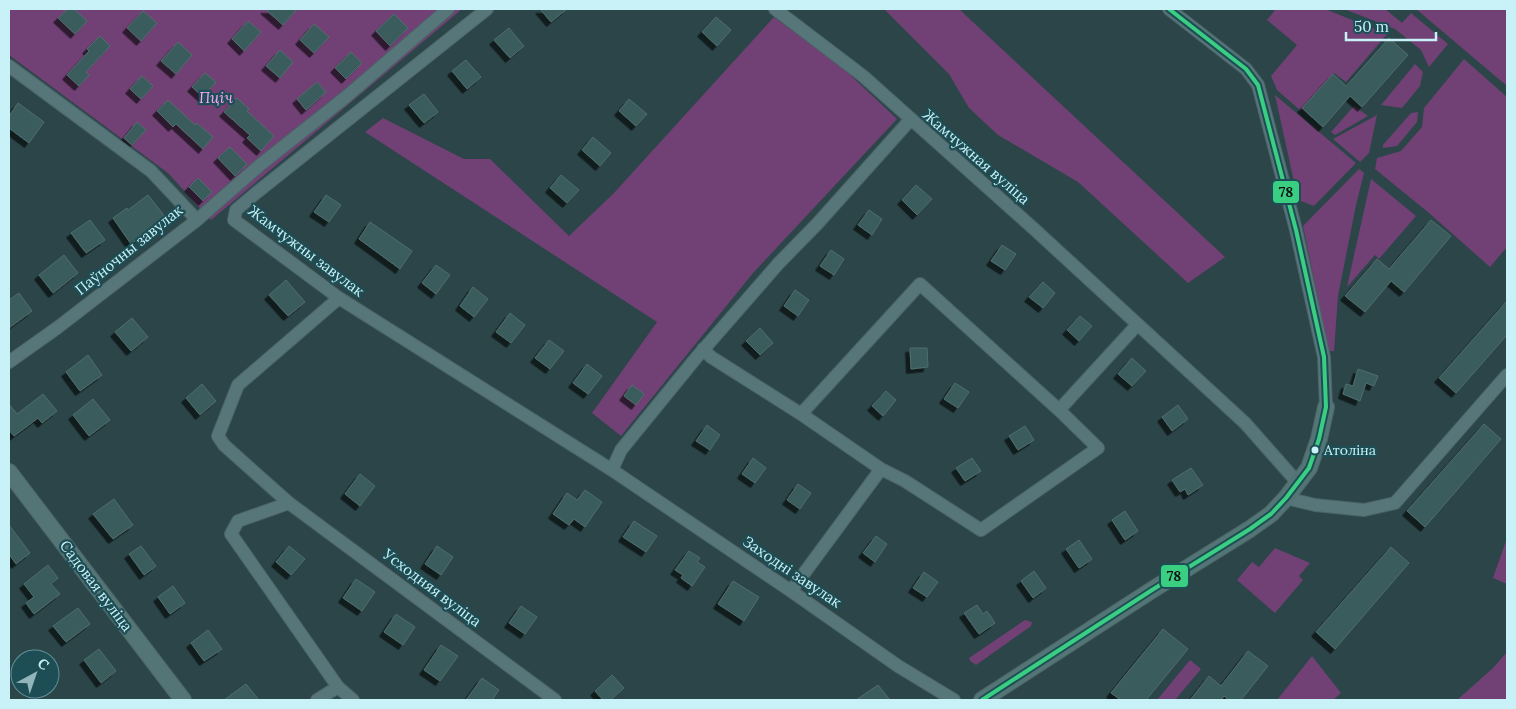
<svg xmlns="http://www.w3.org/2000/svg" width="1516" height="709" viewBox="0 0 1516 709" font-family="Lora,serif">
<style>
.green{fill:#714175}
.building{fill:#3a5c5c;stroke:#506d6c;filter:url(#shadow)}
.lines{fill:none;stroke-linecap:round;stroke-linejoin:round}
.street-casing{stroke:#4b6366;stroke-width:14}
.secondary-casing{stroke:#4b6366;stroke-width:18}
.street{stroke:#56767a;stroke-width:12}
.secondary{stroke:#547575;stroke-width:16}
.bus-1-casing{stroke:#1e4e55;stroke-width:8}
.bus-1{stroke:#3ace82;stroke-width:4}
.bus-dot{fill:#c8f2f8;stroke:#1e4e55;stroke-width:2}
.labels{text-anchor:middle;stroke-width:4.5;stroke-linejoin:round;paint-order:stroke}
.bus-label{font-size:14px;fill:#c8f2f8;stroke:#1e4e55;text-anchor:start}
.park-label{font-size:15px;font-style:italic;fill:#fda6fd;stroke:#1e4e55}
.street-label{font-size:15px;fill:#c8f2f8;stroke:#1e4e55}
.line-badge{stroke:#1e4e55;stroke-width:2}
.pale-badge-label{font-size:14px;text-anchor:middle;font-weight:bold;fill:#111}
</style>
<defs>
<filter id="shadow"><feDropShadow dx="-4.5" dy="4.5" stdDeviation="0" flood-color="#0009"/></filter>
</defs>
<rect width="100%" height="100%" fill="#2b4548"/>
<path class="green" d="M9 9H462L211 220 168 173 9 55Z
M884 9H959L1225 257 1188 283 1078 182 998 135 969 108 949 74Z
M1276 9H1325L1387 34 1346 82 1334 73 1301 111 1277 90 1271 76 1297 45 1267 20Z
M1344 9H1385L1402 23 1411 13 1448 44 1429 67 1421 50 1395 29Z
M1416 9H1507V86Z
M774 17 844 69 897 119 753 273 621 436 592 413 657 322 365 132 383 118 464 159H490L569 236 614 193Z
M1464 59 1507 97V247L1490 267 1429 213 1375 169 1377 158 1401 151 1422 127 1424 108Z
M1415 64 1423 72 1420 86 1402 108 1381 105Z
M1275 95 1356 163 1314 206 1298 200Z
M1354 106 1368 116 1335 135 1331 132Z
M1418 112 1417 122 1397 146 1383 148V145L1411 113Z
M1377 115 1369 153 1360 162 1333 139Z
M1359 169 1364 173 1356 205 1338 296 1334 351H1329L1303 226Z
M1371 179 1416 216 1379 259 1375 255 1347 287Z
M1507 538V584L1493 578Z
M1275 548 1310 563 1299 576 1303 580 1275 613 1237 580 1252 562 1259 567Z
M1025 620 1032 622 1031 626 976 665 970 661 969 658Z
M1507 652V700H1457L1493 668Z
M1312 656 1341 693 1333 700H1277Z
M1190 660 1201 669 1175 700H1157Z"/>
<path class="building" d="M68 9H74L87 21 75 34 58 18Z
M265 9H297L283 25Z
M540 9H567L551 22Z
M143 11 157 23 141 41 127 28Z
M394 14 408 28 390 46 376 31Z
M716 17 731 30 717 46 702 32Z
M248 21 261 32 244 51 232 39Z
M314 24 329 37 314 53 300 40Z
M509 28 524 46 510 58 494 40Z
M100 36 110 46 86 72 89 75 79 86 67 75 89 51 87 49Z
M1389 38 1408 55 1362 107 1350 96 1323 127 1302 108 1333 74 1346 86Z
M178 42 192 55 176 74 161 61Z
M280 50 293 62 280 78 266 66Z
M351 52 362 63 346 79 335 68Z
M466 60 481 77 467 89 452 71Z
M205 73 216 82 203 97 192 87Z
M142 76 153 86 141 99 130 89Z
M317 82 326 92 306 110 297 99Z
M424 94 438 112 424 123 409 105Z
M237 98 249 109 247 111 274 136 261 151 247 138 250 135 224 112Z
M629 99 647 114 636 126 619 111Z
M168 100 195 125 197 123 213 137 203 149 176 124 173 127 157 111Z
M18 103 44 122 29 143 9 128V116Z
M137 122 146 130 132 145 124 138Z
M593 137 611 153 600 166 582 150Z
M230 147 247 164 235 176 218 158Z
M561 175 579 190 567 203 550 188Z
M198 178 212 192 203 201 189 187Z
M916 185 932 199 917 215 902 200Z
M148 195 170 223 157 233 154 228 131 244 113 218 127 208 128 210Z
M326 195 341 205 329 222 314 212Z
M869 210 882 219 872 235 858 225Z
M90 220 105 240 86 253 71 233Z
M1431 220 1451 236 1404 292 1391 281 1365 312 1345 296 1377 259 1389 269Z
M370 222 412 251 400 269 359 239Z
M1002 245 1016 254 1005 270 991 261Z
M831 250 844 259 834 275 820 266Z
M64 255 78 273 53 293 39 275Z
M436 265 450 275 436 294 422 283Z
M286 280 305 302 288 316 269 295Z
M1043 282 1055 293 1043 308 1029 297Z
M473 287 488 299 474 317 460 306Z
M795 290 809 300 798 316 784 306Z
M19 293 32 311 9 328V300Z
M1507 301V335L1456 393 1439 378Z
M510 313 525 325 511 343 496 332Z
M1080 316 1092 326 1079 341 1067 330Z
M132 318 148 337 131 351 115 332Z
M760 328 773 343 760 355 746 341Z
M549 340 564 351 550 369 535 358Z
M910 348H927L928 367 911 369Z
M88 355 102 375 80 391 66 372Z
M1132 358 1146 371 1132 386 1118 374Z
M587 364 602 376 588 394 573 383Z
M1358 369 1378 376 1374 386 1366 383 1360 401 1343 394 1346 384 1353 386Z
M955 383 969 392 958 408 944 399Z
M202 384 216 401 200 415 186 398Z
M632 385 644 394 636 405 624 396Z
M886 391 896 400 883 416 872 406Z
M43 394 57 411 42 423 38 418 14 436 9 430V404L17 414Z
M93 399 110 420 89 436 73 415Z
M1178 405 1188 419 1172 431 1162 417Z
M1484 424 1501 439 1425 527 1407 511Z
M707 425 720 435 710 450 696 441Z
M1025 426 1034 440 1018 450 1009 436Z
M753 458 766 468 755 483 742 474Z
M972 458 981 471 965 481 956 468Z
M1191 468 1203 485 1188 495 1185 489 1180 492 1172 480Z
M360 474 375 486 360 506 345 494Z
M798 484 811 493 800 509 787 500Z
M585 490 602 502 585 527 574 519 569 525 553 514 567 493 577 500Z
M114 499 133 525 113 539 93 514Z
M1125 511 1138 531 1125 540 1112 520Z
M634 521 657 536 646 552 623 537Z
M9 525 30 553 16 564 9 554Z
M876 536 887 544 875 562 863 553Z
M1079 540 1092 559 1079 568 1066 549Z
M141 546 156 566 144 575 129 554Z
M289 546 305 559 291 575 276 562Z
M437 546 453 557 441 575 425 564Z
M1391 547 1409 563 1335 649 1316 632Z
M689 551 700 558 697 562 705 567 692 586 681 578 683 575 675 570Z
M48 565 58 578 51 584 60 594 34 614 26 603 34 597 24 584Z
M1034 571 1046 588 1033 598 1021 581Z
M924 572 938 582 927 597 913 588Z
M356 579 375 592 362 611 343 598Z
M733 581 759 597 744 621 718 604Z
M173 586 185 603 170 614 158 597Z
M977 605 983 614 987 611 995 623 979 634 964 613Z
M521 606 537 617 525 634 509 623Z
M78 608 90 624 66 642 53 626Z
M396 614 415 627 403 645 384 632Z
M1163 629 1188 649 1146 700H1121L1111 693Z
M208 630 222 649 204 661 191 643Z
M441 645 458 656 440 681 424 670Z
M99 649 116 671 101 683 84 660Z
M1248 651 1268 666 1241 700H1229L1224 696 1221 700H1190L1209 676 1221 686Z
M612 675 624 688 611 700H603L595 691Z
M482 678 499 690 492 700H466Z
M246 684 259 700H224Z
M878 685 890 700H856Z"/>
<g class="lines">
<g class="street-casing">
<path id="street" d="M487 9 256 193 236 210 234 220 339 298 612 470 791 591 898 666 954 700
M775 9 863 76 1033 228 1245 423 1298 483
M1169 9 1246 69 1258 85 1296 230 1324 357 1326 407
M9 66 151 171 197 220
M339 298 238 385 218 436 224 445 289 503 555 700
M703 349 711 357 801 414 881 469 905 481 981 530 1098 448 1059 410 1137 325
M9 362 57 328 197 220 260 165 347 96 448 9
M801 414 920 284 1059 410
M612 470 621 450 696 358 778 264 818 223 911 119
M1286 498 1315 505 1364 510 1395 503 1507 375
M289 503 238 521 231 534 338 687 353 700
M791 591 881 469
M317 700 338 687"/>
</g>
<g class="secondary-casing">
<path id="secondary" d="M9 472 183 700
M982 700 1152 590 1250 529 1271 514 1286 498 1309 468 1319 439 1326 407"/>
</g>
<use href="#street" class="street"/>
<use href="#secondary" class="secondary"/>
<g class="bus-1-casing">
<path id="bus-1" d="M982 700 1152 590 1250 529 1271 514 1286 498 1309 468 1319 439 1326 407 1324 357 1296 230 1258 85 1246 69 1169 9"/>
</g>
<use href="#bus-1" class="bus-1"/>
</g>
<circle class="bus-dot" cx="1315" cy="450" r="4.5"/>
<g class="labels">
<g class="bus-label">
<text x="1324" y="455">Атоліна</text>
</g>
<g class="park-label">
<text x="216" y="103">Пціч</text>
</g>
<g class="street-label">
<text transform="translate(976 157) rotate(41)" y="5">Жамчужная вуліца</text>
<text transform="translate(129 250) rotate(-39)" y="5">Паўночны завулак</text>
<text transform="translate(306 251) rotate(37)" y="5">Жамчужны завулак</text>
<text transform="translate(792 572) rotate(34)" y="5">Заходні завулак</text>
<text transform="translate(96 586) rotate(53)" y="5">Садовая вуліца</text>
<text transform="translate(432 588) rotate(37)" y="5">Усходняя вуліца</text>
</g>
</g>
<g class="line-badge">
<rect x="1272" y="180" width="28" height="24" rx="5" fill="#3ace82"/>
<rect x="1160" y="564" width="29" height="24" rx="5" fill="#3ace82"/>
</g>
<g class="pale-badge-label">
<text x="1286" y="197">78</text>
<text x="1174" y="581">78</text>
</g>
<rect width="1516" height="709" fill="none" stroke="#c8f2f8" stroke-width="20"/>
<g transform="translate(35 674) rotate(40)"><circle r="24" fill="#1e4e55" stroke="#629096"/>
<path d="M0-4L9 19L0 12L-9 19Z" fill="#91b5ba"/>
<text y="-8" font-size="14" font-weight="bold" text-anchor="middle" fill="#c8f2f8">С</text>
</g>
<path d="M1346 32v8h90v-8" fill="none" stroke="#c8f2f8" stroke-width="2.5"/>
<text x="1354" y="32" font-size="15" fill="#c8f2f8" stroke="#1e4e55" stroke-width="4" paint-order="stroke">50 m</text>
</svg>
